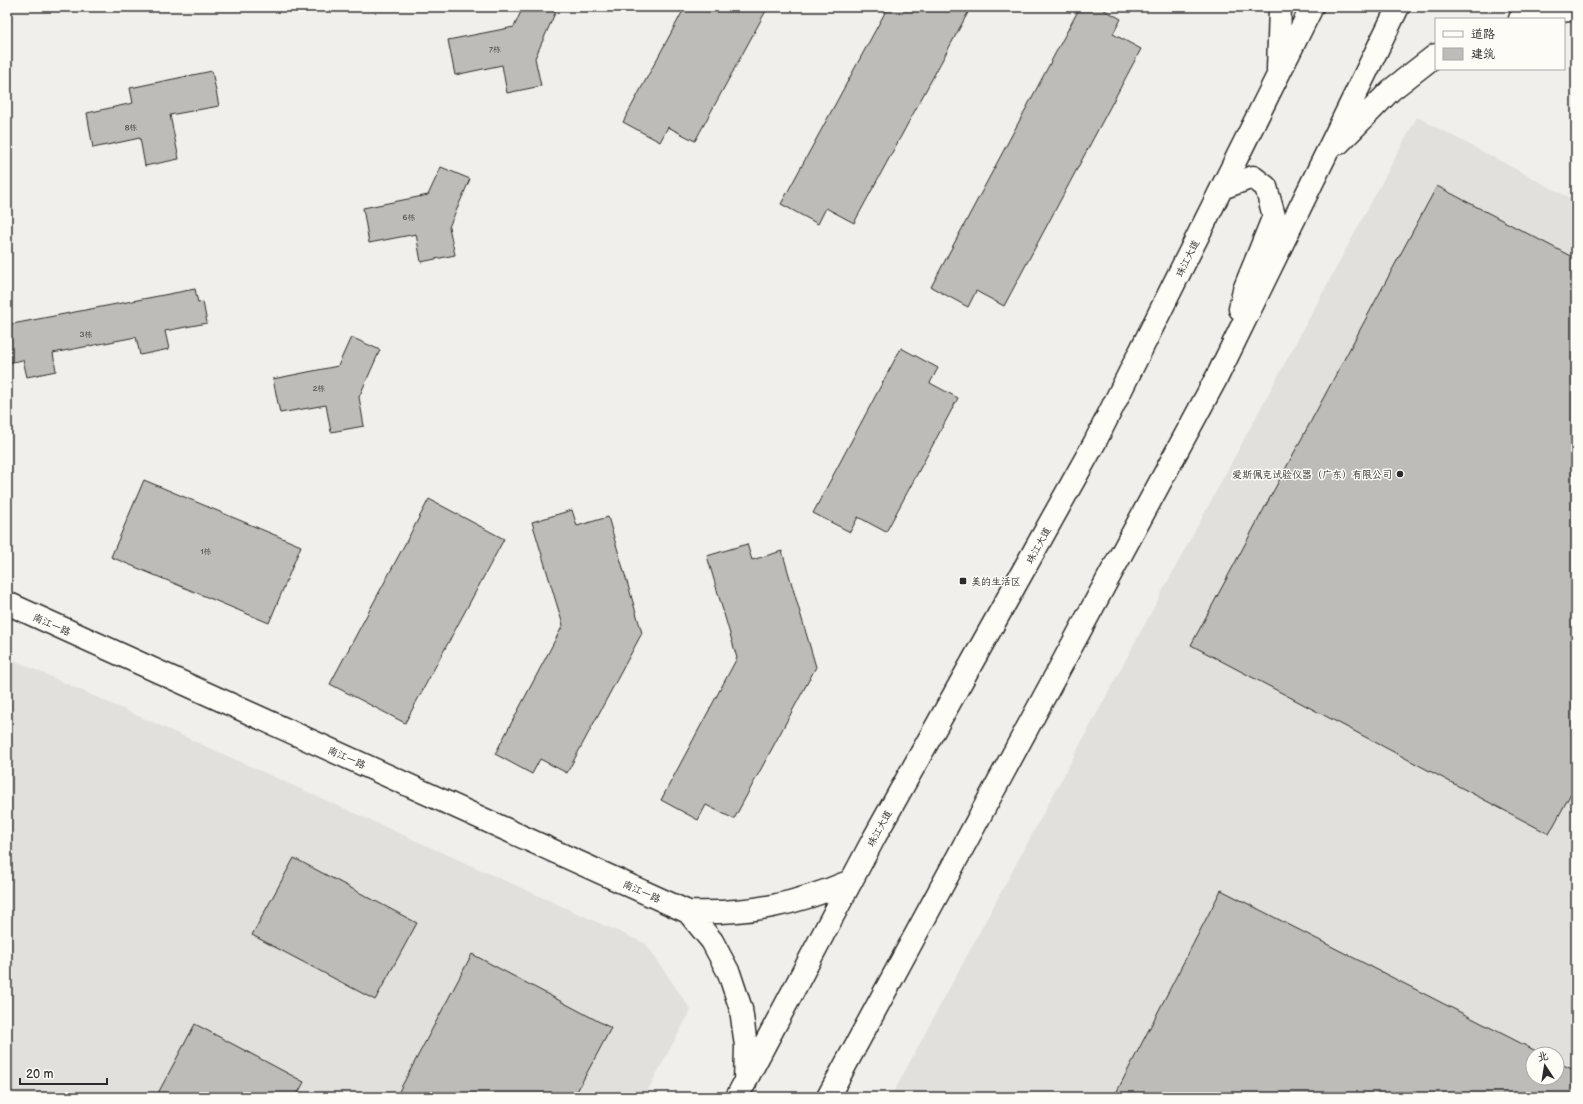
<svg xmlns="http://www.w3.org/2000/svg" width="1583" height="1104" viewBox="0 0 1583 1104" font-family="'Balsamiq Sans','LXGW WenKai TC',sans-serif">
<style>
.built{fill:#e1e0dc;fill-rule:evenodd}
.building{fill:#bdbcb8;stroke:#2b2b2b}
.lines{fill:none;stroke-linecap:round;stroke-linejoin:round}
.minor-casing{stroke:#2b2b2b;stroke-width:25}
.major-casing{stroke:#2b2b2b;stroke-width:25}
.minor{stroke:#fdfcf7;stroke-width:22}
.major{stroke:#fdfcf7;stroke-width:22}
.poi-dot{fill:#2b2b2b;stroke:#fdfcf7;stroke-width:1.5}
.labels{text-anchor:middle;stroke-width:3;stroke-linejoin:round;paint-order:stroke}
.number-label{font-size:8px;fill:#504f4e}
.street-label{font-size:10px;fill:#2b2b2b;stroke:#fdfcf7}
.poi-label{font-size:10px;fill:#2b2b2b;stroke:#fdfcf7;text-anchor:end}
</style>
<rect width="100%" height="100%" fill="#f0efeb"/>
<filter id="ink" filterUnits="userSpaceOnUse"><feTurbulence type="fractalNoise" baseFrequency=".025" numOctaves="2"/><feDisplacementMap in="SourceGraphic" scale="8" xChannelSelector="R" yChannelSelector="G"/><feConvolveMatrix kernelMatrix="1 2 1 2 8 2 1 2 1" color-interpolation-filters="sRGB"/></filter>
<g filter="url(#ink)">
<path class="built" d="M1417 117 1576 201V1097H891ZM1533 1054H1557V1078H1533Z
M7 657 646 944 691 1010 644 1097H7Z"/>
<path class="building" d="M523 7H547L556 11 535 58 541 86 507 93 502 65 455 75 448 40 514 27Z
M685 7H768L695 141 668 127 660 142 623 122Z
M888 7H971L854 223 826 208 818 224 781 204Z
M1080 7H1099L1121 19 1113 34 1141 49 1004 306 976 291 968 307 931 287Z
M212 71 219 106 170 115 179 159 145 166 140 138 93 148 87 113 133 103 130 88Z
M441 167 470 179 449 227 455 255 421 262 416 234 369 243 363 208 428 195Z
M1437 186 1576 259V784L1549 834 1191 645Z
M195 289 198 303 203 302 207 323 165 331 169 349 140 355 136 337 53 353 56 371 27 377 23 360 7 363V325Z
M351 337 380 350 359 397 364 426 331 432 326 405 280 413 273 379 338 366Z
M901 348 938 368 930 383 958 398 886 532 858 517 850 532 813 513Z
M144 480 301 546 269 623 111 557Z
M429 499 504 539 405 723 330 684Z
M572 510 577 526 608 517 642 633 567 773 540 759 532 774 495 754 563 625 532 522Z
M747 544 752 560 782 551 816 667 734 819 706 805 698 820 661 800 737 658 707 556Z
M294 858 417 923 375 1000 252 935Z
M1221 890 1542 1054H1533V1078H1557V1062L1576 1071V1097H1114Z
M472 954 611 1028 574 1097H396Z
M195 1024 304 1082 296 1097H156Z"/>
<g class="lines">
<g class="minor-casing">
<path id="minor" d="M7 603 688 912C750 914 794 905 851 881
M688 912 712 941 729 973 741 1009 746 1046 745 1083"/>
</g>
<g class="major-casing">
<path id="major" d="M1520 19 1531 15 1576 9
M1278 70 1280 7
M1339 143 1391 90 1436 55
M1222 188 1253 177 1266 187 1274 216 1244 290 1240 309
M737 1097 874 838 1095 442 1312 7
M828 1097 1218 375 1398 7"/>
</g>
<use href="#minor" class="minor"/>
<use href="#major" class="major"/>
</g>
</g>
<g class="poi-dot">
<circle cx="1400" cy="474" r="4"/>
<rect x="959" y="577" width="8" height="8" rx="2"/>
</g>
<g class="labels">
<g class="number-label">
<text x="495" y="52">7栋</text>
<text x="131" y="130">8栋</text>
<text x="409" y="220">6栋</text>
<text x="86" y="337">3栋</text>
<text x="319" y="391">2栋</text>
<text x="206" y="554">1栋</text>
</g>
<g class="street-label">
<text transform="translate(1187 258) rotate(-63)" y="4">珠江大道</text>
<text transform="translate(1038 545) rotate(-61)" y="4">珠江大道</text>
<text transform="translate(52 624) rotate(24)" y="4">南江一路</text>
<text transform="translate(347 757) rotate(24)" y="4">南江一路</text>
<text transform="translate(879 828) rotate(-61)" y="4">珠江大道</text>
<text transform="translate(642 891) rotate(24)" y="4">南江一路</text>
</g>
<g class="poi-label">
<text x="1392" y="478">爱斯佩克试验仪器（广东）有限公司</text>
<text x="971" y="585" text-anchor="start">美的生活区</text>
</g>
</g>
<rect width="1583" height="1104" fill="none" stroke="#fdfcf7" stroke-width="24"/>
<rect x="12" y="12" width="1559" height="1080" fill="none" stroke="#2b2b2b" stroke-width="1.5" filter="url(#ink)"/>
<rect x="1435" y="18" width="130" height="52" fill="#fdfcf7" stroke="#a9a8a5"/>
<rect x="1443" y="31" width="20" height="6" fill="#fdfcf7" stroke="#a9a8a5"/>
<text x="1471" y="38" font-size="12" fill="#2b2b2b">道路</text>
<rect x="1443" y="48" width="20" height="12" fill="#bdbcb8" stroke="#a9a8a5"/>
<text x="1471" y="58" font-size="12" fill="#2b2b2b">建筑</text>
<g transform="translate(1545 1066) rotate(348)"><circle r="19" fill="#fdfcf7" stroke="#a9a8a5"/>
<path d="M0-3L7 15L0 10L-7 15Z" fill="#2b2b2b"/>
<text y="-6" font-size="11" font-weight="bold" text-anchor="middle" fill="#2b2b2b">北</text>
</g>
<path d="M20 1078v6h87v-6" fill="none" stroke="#2b2b2b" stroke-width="2"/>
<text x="26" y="1078" font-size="12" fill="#2b2b2b" stroke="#fdfcf7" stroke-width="3" paint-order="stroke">20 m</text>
</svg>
